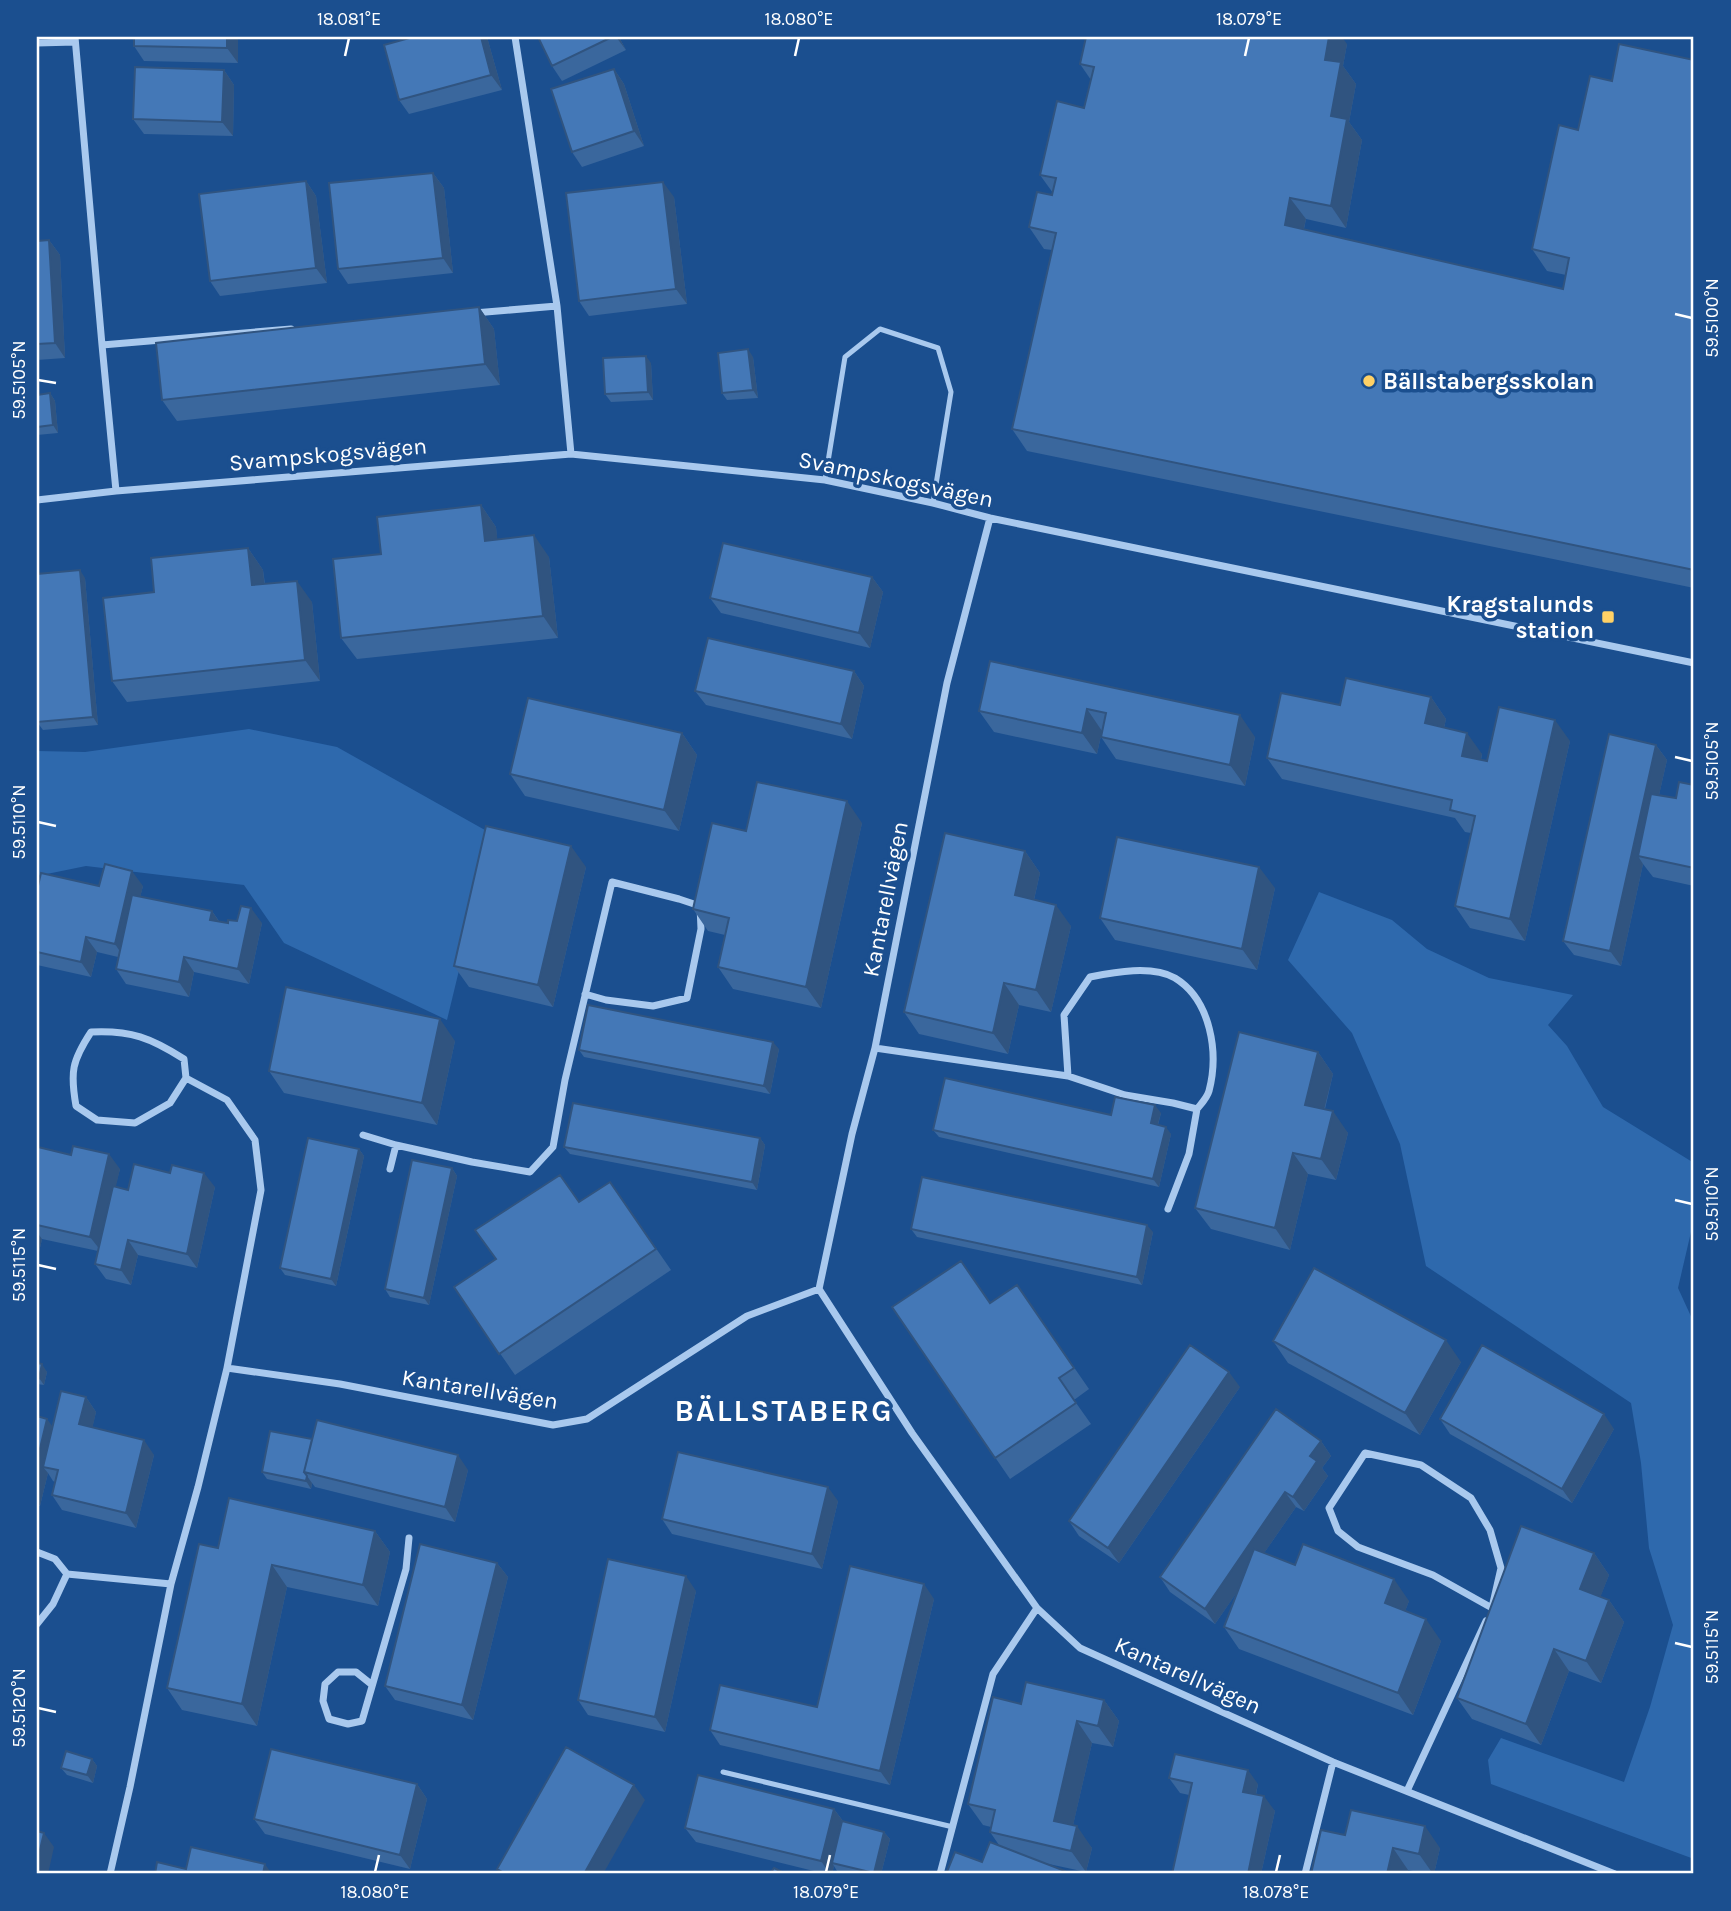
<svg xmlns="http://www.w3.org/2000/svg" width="1731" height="1911" viewBox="0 0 1731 1911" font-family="Karla,sans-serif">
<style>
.green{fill:#2e69ad}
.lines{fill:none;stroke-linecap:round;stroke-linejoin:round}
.lane{stroke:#a9c9ee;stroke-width:5}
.street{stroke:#a9c9ee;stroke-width:7}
.wall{fill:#3a679d}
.shaded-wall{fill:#305480}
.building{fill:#4478b7;stroke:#305480;stroke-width:2}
.ticks{fill:none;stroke:#fff;stroke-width:2.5}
.poi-dot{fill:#ffd166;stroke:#1b4f8f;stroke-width:2.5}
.labels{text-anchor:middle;stroke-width:7;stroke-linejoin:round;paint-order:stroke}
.poi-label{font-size:23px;font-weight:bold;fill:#fff;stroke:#1b4f8f;text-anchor:start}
.street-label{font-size:23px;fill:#fff;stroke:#1b4f8f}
.district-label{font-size:30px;font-weight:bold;letter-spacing:2px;fill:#fff;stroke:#1b4f8f}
.neatline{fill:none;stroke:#fff;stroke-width:2.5}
.ticks-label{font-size:18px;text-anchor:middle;fill:#fff}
</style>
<rect width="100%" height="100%" fill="#1b4f8f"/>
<path class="green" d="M249 729 337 747 492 834 447 1020 284 943 244 885 86 866 37 876V751L85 752Z
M1319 892 1392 920 1427 949 1489 978 1573 995 1548 1025 1567 1046 1603 1107 1694 1163V1219L1678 1288 1694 1323V1859L1491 1784 1488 1760 1501 1738 1624 1782 1650 1707 1673 1625 1649 1548 1641 1463 1631 1403 1426 1266 1400 1144 1352 1033 1288 960Z"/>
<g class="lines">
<path class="lane" d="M825 480 845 357 880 329 938 348 951 392 933 503
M723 1772 953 1827"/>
<path class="street" d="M75 37 102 345 291 329
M515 37 557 306 571 454
M37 43 75 42
M474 313 557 306
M102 345 116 491
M37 500 116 491 571 454 825 480 933 503 990 518 1694 663
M990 518 947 683 875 1048 852 1134 819 1289 912 1433 1037 1608 1080 1648 1333 1762 1615 1874
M875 1048 1068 1076 1125 1095 1173 1103 1197 1109 1189 1154 1168 1209
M1068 1076 1064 1015 1090 977C1115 972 1152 965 1175 978 1211 1000 1219 1053 1209 1091 1207 1098 1201 1104 1197 1109
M186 1078 170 1103 135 1123 97 1120 76 1106C70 1072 72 1061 91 1032 131 1030 151 1038 184 1059L186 1078 227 1100 255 1140 261 1190 227 1368
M363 1135 396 1145 472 1162 530 1172 553 1147 565 1080 612 882 679 899 700 906 701 929 687 998 653 1006 606 1000 585 994
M390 1169 396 1145
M37 1552 55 1559 67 1574 171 1584
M1492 1608 1433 1575 1358 1547 1338 1531 1329 1508 1365 1453 1421 1465 1471 1498 1490 1530 1501 1568 1493 1603
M37 1624 53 1604 67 1574
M371 1684 356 1672H338L325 1684 323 1701 329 1719 348 1724 362 1721 406 1569 409 1538
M1407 1791 1486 1621
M110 1874 130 1787 171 1584 198 1487 227 1368 340 1384 553 1425 587 1419 747 1316 819 1289
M940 1874 993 1674 1037 1608
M1305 1874 1333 1762"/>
</g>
<path class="wall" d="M238 37V63L144 61 134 46Z
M487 37 502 90 409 114 399 100Z
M538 37H619L626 50 562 81 552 66Z
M1347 44 1343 66 1356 84 1349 122 1362 140 1346 228 1306 219 1304 229 1563 289 1566 275 1547 271 1532 249 1578 130 1612 81 1694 60V588L1027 451 1012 429 1052 250 1044 249 1029 227 1053 193 1040 175 1084 108 1091 80 1080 64Z
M614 69 624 84 644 146 582 167 572 152Z
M224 70 234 85 233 136 144 134 133 119Z
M433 173 444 188 453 273 348 284 338 269Z
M306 181 316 196 327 283 220 296 210 281Z
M674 197 687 304 589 316 579 301Z
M49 240 60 255 65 358 37 360V241Z
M479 307 494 329 500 385 177 421 162 400Z
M753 357 758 398 727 400 722 393Z
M651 363 653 400 611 402 605 394Z
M50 393 55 401 58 433 37 435V395Z
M481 505 496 527 497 539 549 557 558 638 357 659 341 638 381 554Z
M248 548 263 570 265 584 312 602 320 681 127 702 112 681 154 592Z
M872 577 883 592 870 648 721 613 710 598Z
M85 578 98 725 43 730 37 722Z
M990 661 1255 737 1245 786 1116 759 1101 737 1102 731 1097 754 994 732 979 711Z
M854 671 864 686 852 739 706 705 695 691Z
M1431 697 1446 719 1444 728 1482 754 1481 760 1487 761 1570 741 1525 941 1470 928 1455 906 1471 833 1465 832 1455 818 1282 779 1267 758 1340 705Z
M682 733 697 755 679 831 525 796 510 774Z
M1656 745 1667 760 1659 795 1676 798 1694 785V886L1653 877 1643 864 1621 966 1574 955 1563 941Z
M862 823 821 1008 733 989 718 967 725 935 708 931 693 909 746 831Z
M1025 851 1040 873 1034 900 1071 926 1051 1012 1019 1005 1008 1054 919 1034 904 1012Z
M586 867 553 1007 469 987 454 966Z
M99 886H143L140 897 212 911 219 921 228 923H262L249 984 194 972 189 997 126 984 116 969 118 957 97 952 91 977 37 965V890Z
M1275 888 1257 970 1115 940 1100 918Z
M455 1041 437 1125 284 1093 269 1071Z
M779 1049 770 1094 584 1057 579 1050Z
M1318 1052 1333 1074 1325 1109 1348 1133 1336 1180 1308 1174 1290 1250 1211 1229 1195 1208Z
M1161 1113 1158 1125 1171 1134 1159 1187 939 1137 933 1130 1111 1115Z
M760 1138 765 1145 757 1190 570 1154 564 1147Z
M359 1149 364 1156 336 1286 285 1275 280 1268Z
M37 1152 120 1169 115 1187 128 1190 215 1187 197 1268 138 1255 131 1285 106 1279 95 1264 98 1251 42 1239 37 1261Z
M452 1168 457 1176 429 1305 390 1297 385 1289Z
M610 1182 671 1270 515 1375 454 1287Z
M911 1229 1153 1232 1142 1285 917 1237Z
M1017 1285 1089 1389 1074 1400 1091 1424 1010 1479 892 1307 990 1303Z
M1273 1341 1461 1362 1420 1435 1288 1363Z
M37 1363 47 1372 44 1385 37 1384Z
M1240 1387 1119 1563 1079 1536 1069 1521Z
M86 1397 96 1412 92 1428 154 1455 136 1528 62 1510 52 1495 55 1482 53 1481 48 1473 40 1506 37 1505V1416L53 1427Z
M1440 1419 1614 1429 1572 1503 1450 1434Z
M1321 1441 1331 1456 1322 1468 1328 1476 1304 1511 1296 1507 1264 1553 1295 1565 1409 1601 1405 1611 1441 1641 1413 1715 1239 1649 1224 1627 1239 1589 1215 1624 1170 1592 1160 1577Z
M468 1470 455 1522 315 1487 312 1483 311 1489 267 1479 262 1472Z
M838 1501 822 1569 672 1534 662 1519Z
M375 1531 390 1552 378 1606 287 1587 257 1726 182 1710 167 1688 218 1548Z
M1594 1553 1609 1575 1600 1597 1609 1600 1624 1622 1601 1683 1569 1671 1541 1745 1472 1719 1457 1698Z
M497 1563 508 1577 473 1720 395 1700 385 1686Z
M696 1591 665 1732 588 1715 578 1700Z
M934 1599 890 1785 720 1745 710 1730 817 1707Z
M1104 1700 1119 1721 1113 1747 1092 1743 1073 1825 1092 1848 1086 1872 1044 1863 982 1862 999 1845 990 1832 991 1827 983 1825 968 1804 1021 1704Z
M92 1759 97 1766 93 1783 67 1775 61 1768Z
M1169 1778 1258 1784 1256 1795 1275 1811 1261 1874H1172L1189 1795 1180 1793Z
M417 1784 427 1799 410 1869 265 1834 254 1819Z
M834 1809 843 1821 884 1832 890 1839 881 1874H853L837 1871 834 1866 832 1874H826L696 1842 685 1828Z
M1345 1835 1440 1848 1434 1874H1428L1408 1870 1407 1874H1311Z"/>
<path class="shaded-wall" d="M227 37H238V63L227 48Z
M481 37H487L502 90 491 75Z
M616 37H619L626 50Z
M1329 37H1342L1347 44 1343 66 1356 84 1349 122 1362 140 1346 228 1331 206V116L1325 60Z
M614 69 624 84 644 146 634 131Z
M224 70 234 85 233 136 222 122Z
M433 173 444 188 453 273 443 258Z
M306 181 316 196 327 283 316 268Z
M663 182 674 197 687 304 676 289Z
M1290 198 1306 219 1300 246 1285 225Z
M49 240 60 255 65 358 55 343Z
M479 307 494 329 500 385 485 364Z
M748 349 753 357 758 398 753 390Z
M646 356 651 363 653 400 648 392Z
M50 393 55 401 58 433 53 425Z
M481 505 496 527 500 562 485 541Z
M534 535 549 557 558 638 543 616Z
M248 548 263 570 267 607 252 585Z
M80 570 85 578 98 725 93 717Z
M872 577 883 592 870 648 859 633Z
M297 581 312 602 320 681 305 660Z
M854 671 864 686 852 739 841 724Z
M1431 697 1446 719 1440 745 1425 723Z
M1087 709 1102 731 1097 754 1082 733Z
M1240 715 1255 737 1245 786 1230 765Z
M1555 720 1570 741 1525 941 1510 919Z
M682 733 697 755 679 831 664 810Z
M1467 733 1482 754 1477 777 1462 756Z
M1656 745 1667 760 1645 857 1638 856 1643 864 1621 966 1610 951Z
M847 801 862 823 821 1008 806 987Z
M571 846 586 867 553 1007 538 985Z
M1025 851 1040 873 1030 917 1015 895Z
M1259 867 1275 888 1257 970 1242 949Z
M132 871 143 886 125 959 115 944Z
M1056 905 1071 926 1051 1012 1036 990Z
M251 908 262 923 249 984 238 969Z
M212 911 222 926 210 920Z
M86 937 97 952 91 977 81 962Z
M184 957 194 972 189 997 179 982Z
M1004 983 1019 1005 1008 1054 993 1033Z
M440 1019 455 1041 437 1125 422 1103Z
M773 1042 779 1049 770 1094 764 1086Z
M1318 1052 1333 1074 1320 1126 1305 1105Z
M1155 1105 1161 1113 1156 1131 1151 1123Z
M1333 1111 1348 1133 1336 1180 1321 1159Z
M1166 1127 1171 1134 1159 1187 1153 1179Z
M760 1138 765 1145 757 1190 752 1182Z
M359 1149 364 1156 336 1286 331 1279Z
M1293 1153 1308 1174 1290 1250 1275 1228Z
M109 1154 120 1169 101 1251 90 1237Z
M452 1168 457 1176 429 1305 424 1298Z
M204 1173 215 1187 197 1268 187 1254Z
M1147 1225 1153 1232 1142 1285 1137 1277Z
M37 1232 42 1239 37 1261Z
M128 1240 138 1255 131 1285 121 1270Z
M1446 1340 1461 1362 1420 1435 1405 1413Z
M42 1364 47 1372 44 1385 39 1378Z
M1229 1372 1240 1387 1119 1563 1108 1548Z
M86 1397 96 1412 90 1439 79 1424Z
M1604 1414 1614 1429 1572 1503 1562 1489Z
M47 1419 58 1434 43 1467 48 1473 40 1506 37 1502V1461Z
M144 1440 154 1455 136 1528 126 1513Z
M1321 1441 1331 1456 1322 1468 1328 1476 1304 1511 1293 1497 1310 1456Z
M458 1455 468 1470 455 1522 445 1507Z
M307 1476 312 1483 311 1489 306 1481Z
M828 1487 838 1501 822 1569 812 1554Z
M1285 1492 1296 1507 1215 1624 1205 1609Z
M375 1531 390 1552 378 1606 363 1585Z
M1594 1553 1609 1575 1595 1611 1580 1589Z
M497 1563 508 1577 473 1720 462 1705Z
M272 1565 287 1587 257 1726 242 1704Z
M686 1576 696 1591 665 1732 655 1717Z
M1394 1579 1409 1601 1400 1625 1385 1603Z
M924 1584 934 1599 890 1785 880 1771Z
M1609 1600 1624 1622 1601 1683 1586 1661Z
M1426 1619 1441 1641 1413 1715 1398 1693Z
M1554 1649 1569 1671 1541 1745 1526 1724Z
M1104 1700 1119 1721 1113 1747 1098 1726Z
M37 1705 41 1711 37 1729Z
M1077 1721 1092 1743 1069 1843 1054 1821Z
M92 1759 97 1766 93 1783 87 1775Z
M1248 1770 1258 1784 1253 1806 1243 1792Z
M417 1784 427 1799 410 1869 400 1855Z
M634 1785 645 1800 603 1874H584Z
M1264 1796 1275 1811 1261 1874H1248Z
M834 1809 845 1824 832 1863 834 1866 832 1874H830L821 1861Z
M1077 1826 1092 1848 1086 1872 1071 1851Z
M1425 1826 1440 1848 1434 1874H1433L1419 1854Z
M884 1832 890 1839 881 1874H875L874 1873Z
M44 1833 54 1847 48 1874H37V1862Z
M1393 1848 1408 1870 1407 1874H1387Z
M265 1864 272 1874H263Z"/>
<path class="building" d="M134 37H227V48L134 46Z
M413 37H481L491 75 399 100 384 45Z
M538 37H612L552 66Z
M1086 37H1329L1325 60 1341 62 1331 116 1347 119 1331 206 1290 198 1285 225 1563 289 1569 258 1532 249 1559 125 1578 130 1590 76 1612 81 1619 44 1694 60V570L1012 429 1056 233 1029 227 1037 192 1052 195 1056 178 1040 175 1057 101 1084 108 1094 67 1080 64Z
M135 67 224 70 222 122 133 119Z
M614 69 634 131 572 152 551 89Z
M433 173 443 258 338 269 329 183Z
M306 181 316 268 210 281 199 194Z
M663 182 676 289 579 301 566 193Z
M49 240 55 343 37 344V241Z
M479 307 485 364 162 400 156 343Z
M748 349 753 390 722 393 718 353Z
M646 356 648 392 605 394 603 358Z
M50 393 53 425 37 427V395Z
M481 505 485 541 534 535 543 616 341 638 333 559 381 554 377 517Z
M723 543 872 577 859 633 710 598Z
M248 548 252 585 297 581 305 660 112 681 103 598 154 592 151 558Z
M80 570 93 717 37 722V574Z
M708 638 854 671 841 724 695 691Z
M990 661 1240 715 1230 765 1101 737 1106 713 1087 709 1082 733 979 711Z
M1346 678 1431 697 1425 723 1467 733 1462 756 1487 761 1499 707 1555 720 1510 919 1455 906 1475 816 1450 810 1452 800 1267 758 1281 693 1340 705Z
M528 698 682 733 664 810 510 774Z
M1609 734 1656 745 1610 951 1563 941Z
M757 782 847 801 806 987 718 967 729 918 693 909 712 823 746 831Z
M1679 782 1694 785V868L1638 856 1651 794 1676 798Z
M486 826 571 846 538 985 454 966Z
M945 833 1025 851 1015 895 1056 905 1036 990 1004 983 993 1033 904 1012Z
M1117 837 1259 867 1242 949 1100 918Z
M105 864 132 871 115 944 86 937 81 962 37 952V890L41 873 99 886Z
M132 895 212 911 210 920 228 923V920L237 921 241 906 251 908 238 969 184 957 179 982 116 969Z
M286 987 440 1019 422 1103 269 1071Z
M588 1005 773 1042 764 1086 579 1050Z
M1239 1032 1318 1052 1305 1105 1333 1111 1321 1159 1293 1153 1275 1228 1195 1208Z
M945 1078 1111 1115 1115 1097 1155 1105 1151 1123 1166 1127 1153 1179 933 1130Z
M573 1103 760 1138 752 1182 564 1147Z
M308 1138 359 1149 331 1279 280 1268Z
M73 1146 109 1154 90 1237 37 1225V1152L38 1147 71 1155Z
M412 1160 452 1168 424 1298 385 1289Z
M134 1164 170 1173 172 1165 204 1173 187 1254 128 1240 121 1270 95 1264 113 1186 128 1190Z
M560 1175 579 1202 610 1182 656 1249 499 1354 454 1287 496 1259 475 1230Z
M922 1177 1147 1225 1137 1277 911 1229Z
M961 1261 990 1303 1017 1285 1074 1368 1059 1378 1076 1403 995 1458 892 1307Z
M1314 1268 1446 1340 1405 1413 1273 1341Z
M1190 1345 1229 1372 1108 1548 1069 1521Z
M1482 1345 1604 1414 1562 1489 1440 1419Z
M37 1363 42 1364 39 1378 37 1377Z
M61 1391 86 1397 79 1424 144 1440 126 1513 52 1495 58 1470 43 1467Z
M1276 1409 1321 1441 1310 1456 1317 1461 1293 1497 1285 1492 1205 1609 1160 1577Z
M37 1416 47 1419 37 1461Z
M317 1420 458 1455 445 1507 304 1472Z
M270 1431 312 1439 304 1472 307 1476 306 1481 262 1472Z
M678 1452 828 1487 812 1554 662 1519Z
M229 1498 375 1531 363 1585 272 1565 242 1704 167 1688 199 1544 218 1548Z
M1521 1526 1594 1553 1580 1589 1609 1600 1586 1661 1554 1649 1526 1724 1457 1698Z
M420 1544 497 1563 462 1705 385 1686Z
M1303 1544 1394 1579 1385 1603 1426 1619 1398 1693 1224 1627 1254 1549 1295 1565Z
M608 1559 686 1576 655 1717 578 1700Z
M850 1566 924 1584 880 1771 710 1730 720 1685 817 1707Z
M1026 1682 1104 1700 1098 1726 1077 1721 1054 1821 1077 1826 1071 1851 990 1832 995 1810 968 1804 993 1697 1021 1704Z
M566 1747 634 1785 584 1874H506L497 1869Z
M271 1749 417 1784 400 1855 254 1819Z
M66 1751 92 1759 87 1775 61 1768Z
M1175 1754 1248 1770 1243 1792 1264 1796 1248 1874H1172L1192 1783 1169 1778Z
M698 1775 834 1809 821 1861 685 1828Z
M1351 1810 1425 1826 1419 1854 1393 1848 1387 1874H1311L1321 1830 1345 1835Z
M842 1821 884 1832 874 1873 832 1863Z
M37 1831 44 1833 37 1862Z
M990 1842 1065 1871 1063 1874H946L955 1852 982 1862Z
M191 1847 265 1864 263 1874H155L157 1862 186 1869Z
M774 1868 786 1874H770Z"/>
<path class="ticks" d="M345 56 349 38M795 56 799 38M1245 56 1249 38M1675 314 1692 318M38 380 56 383M1675 757 1692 761M38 822 56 826M1675 1200 1692 1204M38 1265 56 1269M1675 1643 1692 1647M38 1708 56 1712M375 1872 379 1855M826 1872 830 1855M1276 1872 1280 1855"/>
<g class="poi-dot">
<circle cx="1369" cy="381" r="7"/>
<rect x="1601" y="610" width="14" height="14" rx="3.5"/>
</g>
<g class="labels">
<g class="poi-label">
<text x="1383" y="389">Bällstabergsskolan</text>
<text x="1594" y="612" text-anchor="end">Kragstalunds<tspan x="1594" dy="26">station</tspan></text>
</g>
<g class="street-label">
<text transform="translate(328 454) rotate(-5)" y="8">Svampskogsvägen</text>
<text transform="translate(896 479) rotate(12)" y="8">Svampskogsvägen</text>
<text transform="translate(885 899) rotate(-79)" y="8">Kantarellvägen</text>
<text transform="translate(480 1389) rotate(9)" y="8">Kantarellvägen</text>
<text transform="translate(1188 1675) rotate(24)" y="8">Kantarellvägen</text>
</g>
<g class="district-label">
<text x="784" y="1421">BÄLLSTABERG</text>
</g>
</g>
<rect width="1731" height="1911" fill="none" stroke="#1b4f8f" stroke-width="77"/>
<rect x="38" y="38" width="1654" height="1834" class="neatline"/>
<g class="ticks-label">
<text x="349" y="25">18.081°E</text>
<text x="799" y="25">18.080°E</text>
<text x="1249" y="25">18.079°E</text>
<text transform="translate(1712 318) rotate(-90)" y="6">59.5100°N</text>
<text transform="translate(19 380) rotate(-90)" y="6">59.5105°N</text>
<text transform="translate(1712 761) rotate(-90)" y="6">59.5105°N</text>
<text transform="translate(19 822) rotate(-90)" y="6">59.5110°N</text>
<text transform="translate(1712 1204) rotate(-90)" y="6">59.5110°N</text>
<text transform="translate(19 1265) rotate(-90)" y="6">59.5115°N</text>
<text transform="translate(1712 1647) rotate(-90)" y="6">59.5115°N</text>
<text transform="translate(19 1708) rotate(-90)" y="6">59.5120°N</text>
<text x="375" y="1898">18.080°E</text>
<text x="826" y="1898">18.079°E</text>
<text x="1276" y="1898">18.078°E</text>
</g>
</svg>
